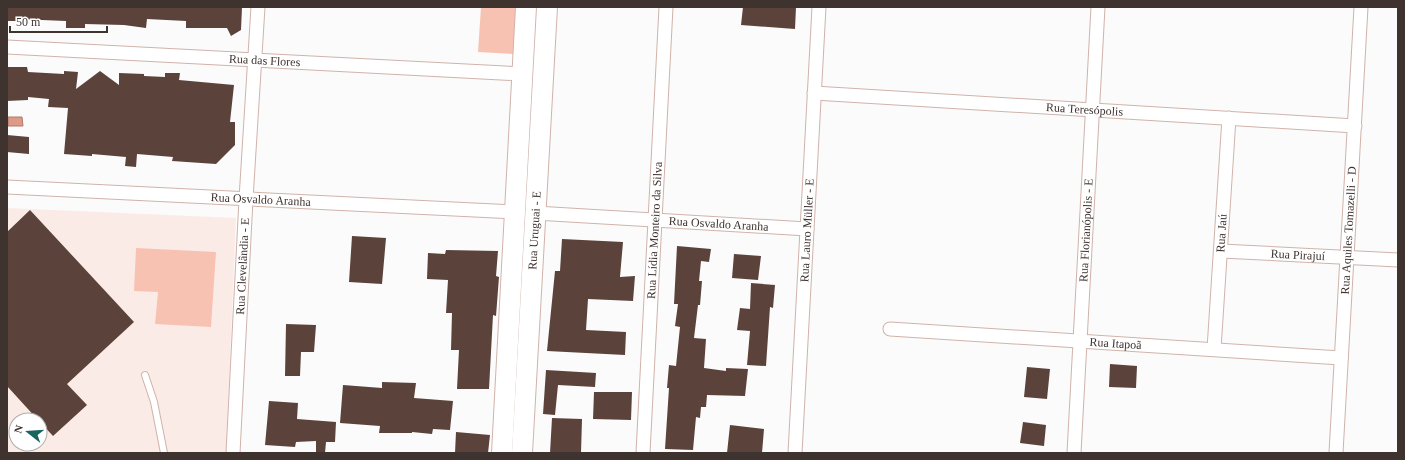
<svg xmlns="http://www.w3.org/2000/svg" width="1405" height="460" viewBox="0 0 1405 460" font-family="Georgia,serif">
<style>
.built{fill:#fbebe6;fill-rule:evenodd}
.green{fill:#f8c2b2}
.water{fill:#dd9a86;stroke:#ae7b6c}
.building{fill:#5b423b}
.lines{fill:none;stroke-linecap:round;stroke-linejoin:round}
.lane-casing{stroke:#d0b3aa;stroke-width:8}
.street-casing{stroke:#d0b3aa;stroke-width:15}
.primary-casing{stroke:#d0b3aa;stroke-width:22}
.lane{stroke:#fff;stroke-width:6}
.street{stroke:#fff;stroke-width:13}
.primary{stroke:#fff;stroke-width:20}
.labels{text-anchor:middle;stroke-width:4;stroke-linejoin:round;paint-order:stroke}
.street-label{font-size:12px;fill:#3f3330;stroke:#fff}
</style>
<rect width="100%" height="100%" fill="#fbfbfb"/>
<path class="built" d="M7 208 236 218 226 453H7ZM16 420H40V444H16Z"/>
<path class="green" d="M481 7H518L514 54 478 52Z
M136 248 216 252 211 327 155 324 158 292 134 291Z"/>
<path class="water" d="M8 117H22L23 126H8Z"/>
<path class="building" d="M7 7H242L241 30 231 36 227 28H186V21L147 19 146 28 124 25 85 24V28H66V21L18 19V21H7Z
M743 7H796L795 29 741 25Z
M7 67H27L28 72 64 74V71L78 72 76 89 100 71 119 85V73L144 74V76L165 77V73H180L179 80 234 85 230 122H235V145L216 164 172 161 173 157 137 154 136 167 125 166 126 157 92 154V156L64 154 68 108 48 107 49 99 28 97V100L7 101Z
M7 135 29 137V154L7 152Z
M30 210 134 322 67 384 87 405 53 436 40 422V420H38L7 386V232Z
M352 236 386 238 382 284 349 282Z
M562 239 623 242 620 277 635 276 633 301 588 299 586 330 626 332 625 355 547 351 555 271H560Z
M677 246 711 249 709 262 701 261 699 281H702L700 305H698L694 338 706 339 704 368 726 371V368L748 369 745 396 707 395 706 407H701L700 418 696 417 693 450 665 449 669 388H667L669 365 676 366 680 327 675 326 678 304H674Z
M446 250 498 251 496 276 499 277 496 316 493 315 489 389H457L459 350H451L452 313H446L448 280 427 279 428 253 445 254Z
M734 254 761 256 758 280 732 278Z
M751 283 775 285 773 308 770 307 766 366 747 365 750 331 737 330 740 308 750 309Z
M286 324 316 325 314 352H301L300 376H285Z
M1110 364 1137 366 1136 388 1109 387Z
M1027 367 1050 369 1047 399 1024 397Z
M546 370 596 373 595 387 558 385 555 415 543 414Z
M382 382 416 383 414 398 453 401 450 430 433 429 432 434 412 432V433H379L380 426 340 423 343 385 382 388Z
M594 392H632L631 420 593 419Z
M269 401 298 403 297 419 336 422 335 442H326L325 453H316V441L296 442 295 447 265 445Z
M552 418 582 419 581 453H550Z
M1023 422 1046 425 1044 446 1020 443Z
M730 425 764 429 762 453H727Z
M456 432 490 435 488 453H455Z"/>
<g class="lines">
<g class="lane-casing">
<path id="lane" d="M145 375 154 402 164 453"/>
</g>
<g class="street-casing">
<g id="street">
<path id="s1" d="M7 47 522 74"/>
<path id="s2" d="M814 93 1355 126"/>
<path id="s3" d="M7 187 515 212"/>
<path id="s4" d="M535 213 807 229"/>
<path id="s5" d="M1221 251 1398 260"/>
<path id="s6" d="M890 329 1341 358"/>
<path id="s7" d="M1214 349 1229 118"/>
<path id="s8" d="M233 453 246 199 258 7"/>
<path id="s9" d="M643 453 666 7"/>
<path id="s10" d="M795 453 819 7"/>
<path id="s11" d="M1074 453 1098 7"/>
<path id="s12" d="M1336 453 1361 7"/>
</g>
</g>
<g class="primary-casing">
<g id="primary">
<path d="M502 453 526 7"/>
<path id="s13" d="M522 453 547 7"/>
</g>
</g>
<use href="#lane" class="lane"/>
<use href="#street" class="street"/>
<use href="#primary" class="primary"/>
</g>
<g class="labels">
<g class="street-label">
<text dy="4" stroke="none"><textPath href="#s1" startOffset="258">Rua das Flores</textPath></text>
<text dy="4" stroke="none"><textPath href="#s2" startOffset="271">Rua Teresópolis</textPath></text>
<text dy="4" stroke="none"><textPath href="#s3" startOffset="254">Rua Osvaldo Aranha</textPath></text>
<text dy="4" stroke="none"><textPath href="#s4" startOffset="184">Rua Osvaldo Aranha</textPath></text>
<text dy="4" stroke="none"><textPath href="#s13" startOffset="223">Rua Uruguai - E</textPath></text>
<text dy="4" stroke="none"><textPath href="#s9" startOffset="223">Rua Lídia Monteiro da Silva</textPath></text>
<text dy="4" stroke="none"><textPath href="#s10" startOffset="223">Rua Lauro Müller - E</textPath></text>
<text dy="4" stroke="none"><textPath href="#s11" startOffset="223">Rua Florianópolis - E</textPath></text>
<text dy="4" stroke="none"><textPath href="#s12" startOffset="223">Rua Aquiles Tomazelli - D</textPath></text>
<text dy="4" stroke="none"><textPath href="#s7" startOffset="116">Rua Jaú</textPath></text>
<text dy="4" stroke="none"><textPath href="#s5" startOffset="77">Rua Pirajuí</textPath></text>
<text dy="4" stroke="none"><textPath href="#s8" startOffset="187">Rua Clevelândia - E</textPath></text>
<text dy="4" stroke="none"><textPath href="#s6" startOffset="226">Rua Itapoã</textPath></text>
</g>
</g>
<rect width="1405" height="460" fill="none" stroke="#3f3330" stroke-width="16"/>
<g transform="translate(28 432) rotate(287)"><circle r="19" fill="#ffffff" stroke="#b2adac"/>
<path d="M0-3L7 15L0 10L-7 15Z" fill="#18655f"/>
<text y="-6" font-size="11" font-weight="bold" text-anchor="middle" fill="#3f3330">N</text>
</g>
<path d="M10 26v6h97v-6" fill="none" stroke="#3f3330" stroke-width="2"/>
<text x="16" y="26" font-size="12" fill="#3f3330" stroke="#ffffff" stroke-width="3" paint-order="stroke">50 m</text>
</svg>
